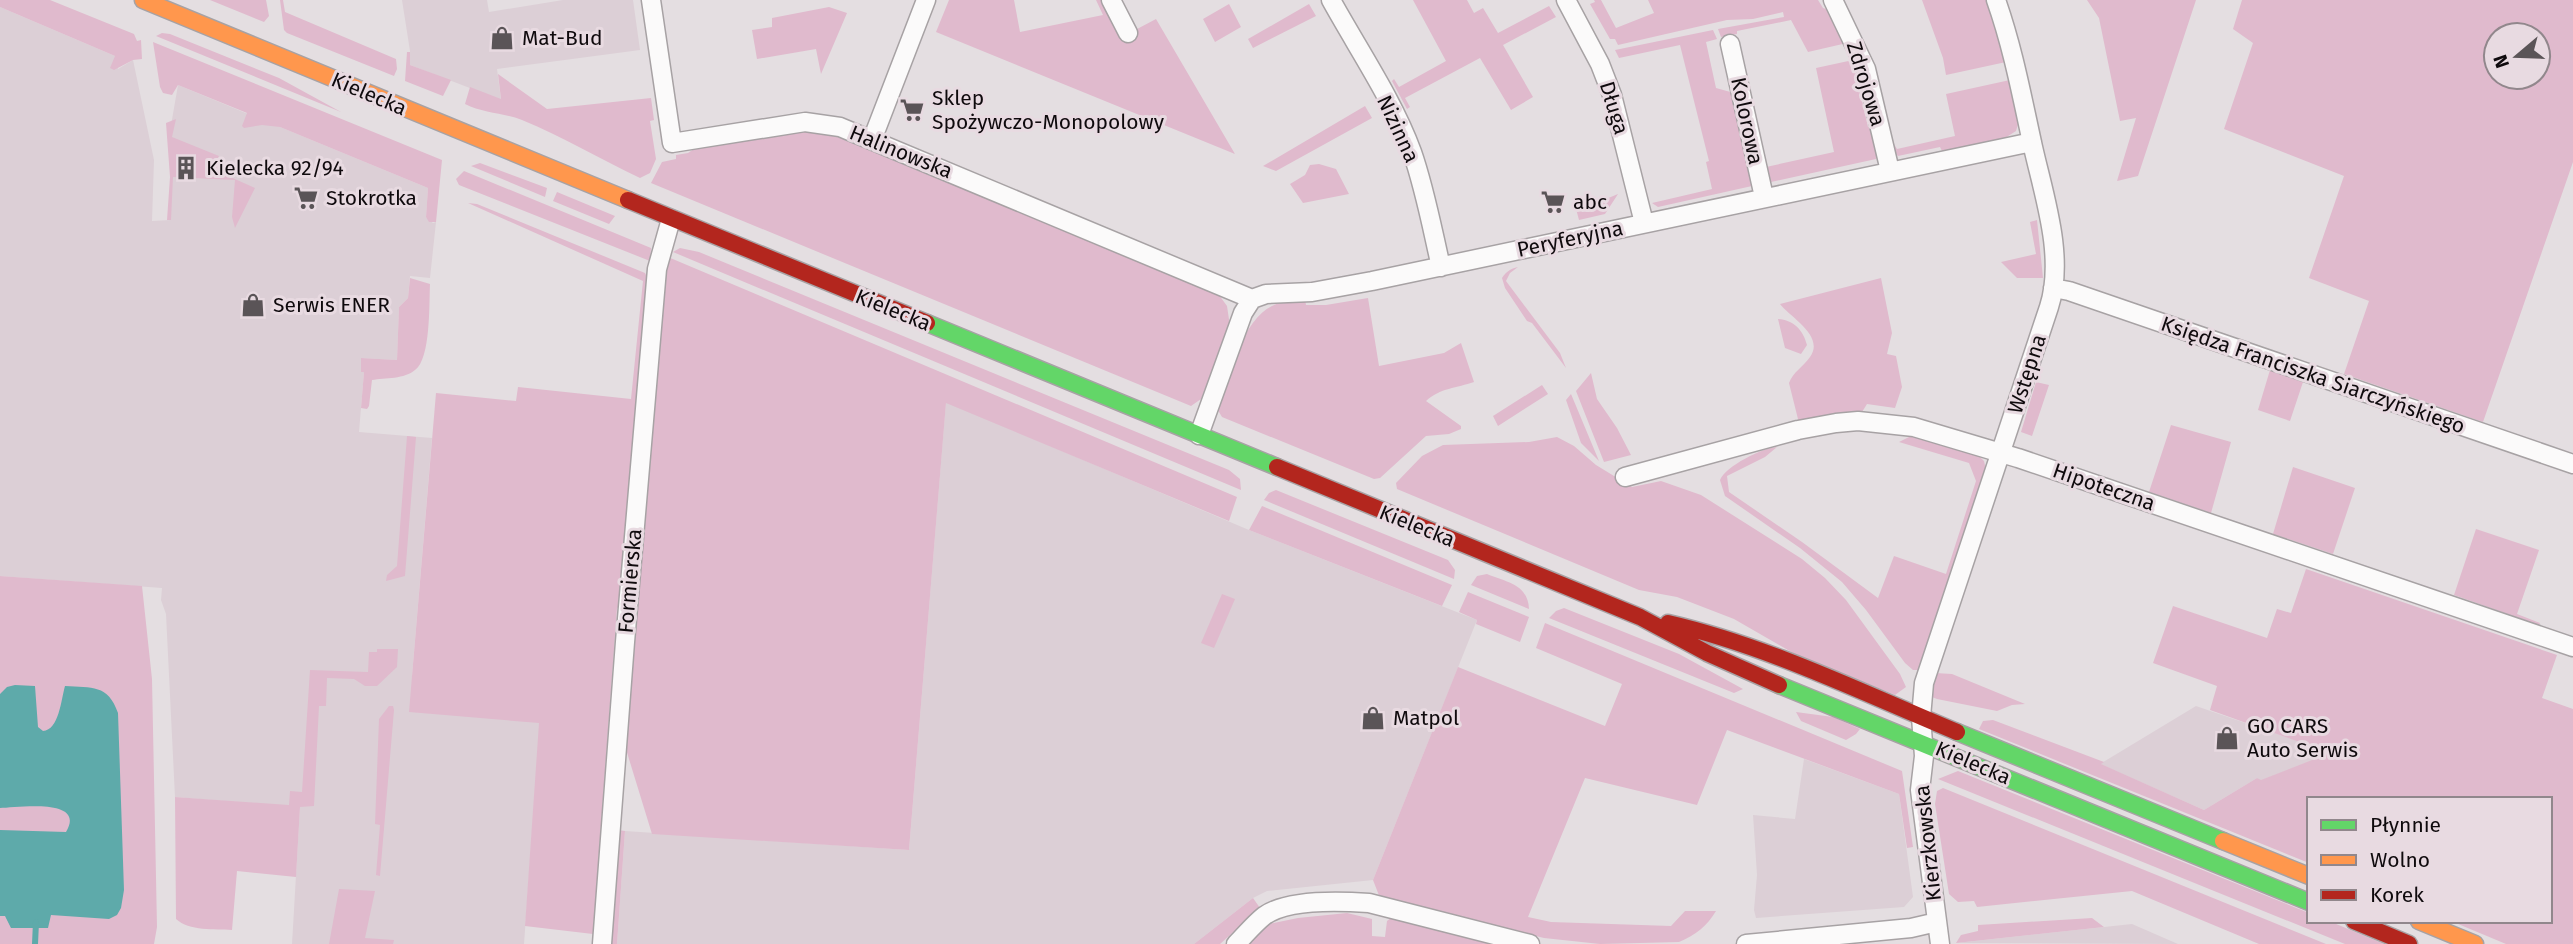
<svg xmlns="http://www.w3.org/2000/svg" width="2573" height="944" viewBox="0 0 2573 944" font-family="'Fira Sans',sans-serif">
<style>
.built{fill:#dccfd6}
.green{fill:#e0bacd;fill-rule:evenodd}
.water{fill:#5eaaaa}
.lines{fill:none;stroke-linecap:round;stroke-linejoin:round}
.stream{stroke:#5eaaaa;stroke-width:6}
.street-casing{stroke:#a7a2a4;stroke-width:21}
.fast-casing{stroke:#a7a2a4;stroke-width:19}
.slow-casing{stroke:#a7a2a4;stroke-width:19}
.jam-casing{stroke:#a7a2a4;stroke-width:19}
.street{stroke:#fbfafa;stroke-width:18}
.fast{stroke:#63d668;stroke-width:16}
.slow{stroke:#ff974d;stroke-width:16}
.jam{stroke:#b3261e;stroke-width:16}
.labels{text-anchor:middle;stroke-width:6;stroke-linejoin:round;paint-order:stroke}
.poi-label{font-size:21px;fill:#0f0a0d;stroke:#e8dae1;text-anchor:start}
.street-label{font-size:21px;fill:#0f0a0d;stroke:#e8dae1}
</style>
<rect width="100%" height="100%" fill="#e4dee1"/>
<path class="built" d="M402 0H487L489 12 563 0H633L640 50 497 69 501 100 410 65V51Z
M0 7 115 56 118 69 133 60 154 160 152 221 171 220 170 131 178 85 428 188 426 217 433 223 436 222 430 278 410 276 408 298 399 307 397 360 361 358 364 372 359 432 432 438 412 676 418 685 416 712 540 722 524 944H292L300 807 175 797 166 614 161 600 162 588 0 576Z
M946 402 1249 530 1477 620 1373 880 1267 891 1253 898 1194 944H617L625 831 909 850Z
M2196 706 2332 753 2260 781 2257 778 2204 810 2100 764Z
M1804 759 1899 794 1913 897 1904 907 1756 918 1754 910 1757 875 1753 815 1795 819Z
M2132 924 2178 944 1956 943Z"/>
<path class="green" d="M0 0H50L134 34 137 41 141 40 142 59 133 60 114 70 110 68 115 56 0 7Z
M210 0H266L269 16 264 22Z
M280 0H283L285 12 396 59 397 69 394 76 287 33 284 30Z
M949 0H1014L1020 32 1103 15 1096 0H1104L1122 37 1156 19 1235 154 936 32Z
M1413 0H1467L1474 13 1483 8 1498 33 1549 6 1556 17 1503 45 1533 97 1511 110 1480 58 1405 98 1410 107 1407 109 1392 81 1394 79 1399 87 1446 61Z
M1594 0H1601L1616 28 1654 13 1648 0H1818L1823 8 1829 10 1847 43 1808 52 1791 20 1737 31V34L1721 37 1718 29 1784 17 1783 12 1753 19 1727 20 1618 45 1615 39H1610L1590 4 1595 2Z
M1922 0H1989L2006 62 1946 75 1943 58Z
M2087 0H2196L2138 176 2117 181 2136 118 2120 121 2099 18Z
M2242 0H2573V162L2483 422 2344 374 2369 301 2309 278 2344 176 2224 129 2253 43 2233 29ZM2496 35H2538V77H2496Z
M1229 4 1241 27 1215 42 1203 19Z
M1309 4 1316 16 1253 48 1248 39Z
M829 7 847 13 821 74 816 49 757 59 752 30 772 27V18Z
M1713 30 1717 39 1706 42 1716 88 1734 93 1754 183 1752 186 1658 207 1652 203 1712 189 1706 162 1709 161 1680 45 1619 58 1615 50Z
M162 33 170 34 279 78 341 112 156 36Z
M153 42 442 160 436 222H429L426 217 428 188 280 127 262 125 244 128 242 126 247 113 178 85 172 95 163 93 160 87Z
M410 52V65L451 80 443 96 405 81 407 52Z
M1853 60 1868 127 1873 126 1877 155 1876 159 1771 182 1766 167 1834 152 1816 68Z
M498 74 547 109 651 98 654 120 650 121 656 159 650 173 640 178C600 159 563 137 522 120 504 113 483 113 465 104L470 87 501 99Z
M2010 80 2019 121 2016 131 2005 138 1942 151 1940 147 1898 156 1892 148V141L1897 149 1955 136 1946 94Z
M1365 106 1372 118 1276 171 1263 166Z
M176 119 172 137 219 156 215 165 224 168 226 175 255 188 235 228 232 217 235 180 173 177 171 220H167L170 177 166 123Z
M807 131 826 132 1219 295 1227 306 1230 326 1201 399 1191 406 651 183 662 162 676 159V155L688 153 694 149Z
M480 163 547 188 545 197 471 166Z
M1319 164 1336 169 1349 194 1303 203 1290 184 1305 175 1310 165Z
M464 171 651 248 650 261 459 185 456 179Z
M557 192 615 216 609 224 553 201Z
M1618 194 1605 214 1579 220 1575 205 1606 199Z
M468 203 477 204 645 273 647 277 619 607 617 608 593 934 525 926 539 723 409 712 412 676 436 393 516 401 518 387 631 399 643 281Z
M2037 220 2043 278H2017L2001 262 2036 254 2030 222Z
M680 248 699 252 1229 470 1240 479 1241 490 673 252Z
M668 257 1237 497 1229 521 946 403 909 850 652 834 625 746 664 276Z
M1518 267 1510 273 1506 281 1560 353 1566 368 1532 323 1527 321 1505 288 1502 278C1507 271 1510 269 1518 267Z
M410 278 430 284C429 303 431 359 415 370 405 379 385 378 372 380L369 406 367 409 361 408 364 372H361V358L397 360 399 307 408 298Z
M1881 278 1892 333 1887 354 1896 356 1902 387 1895 408 1867 404 1862 412 1799 423 1789 383C1793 372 1803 367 1810 357 1825 336 1791 318 1780 304Z
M1368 298 1379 366 1444 353 1461 343 1474 382C1457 388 1440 388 1426 401L1461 426V429L1449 434 1426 436 1380 478 1374 479 1222 417 1216 407C1228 378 1243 319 1272 306 1282 301 1294 301 1305 299L1306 305H1326Z
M1778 319C1794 320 1803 330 1807 345L1801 354 1785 348Z
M2270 370 2303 382 2290 421 2258 410Z
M1591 373 1597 399 1617 428 1631 455 1604 462 1576 391Z
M2036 382 2049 385 2032 436 2021 432Z
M1542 385 1548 394 1498 426 1493 416Z
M1571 394 1599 461 1581 443 1566 400Z
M2171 425 2231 442 2211 513 2149 492Z
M407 436 416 437 405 576 386 581 387 575 397 566Z
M1557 437 1574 446 1596 465 1632 487 1661 481 1701 495 1802 559 1825 578 1846 600 1900 674 1906 687 1895 695 1793 653 1734 619 1677 597 1639 590 1397 489 1396 483 1422 456 1443 445 1529 442Z
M1909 437H1922L1979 456 1984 461 1986 470 1922 664 1919 670H1913L1905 663 1866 610 1842 582 1800 548 1725 496 1720 480C1726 466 1762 448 1777 447L1765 457 1727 476 1729 492 1802 542 1878 598 1894 556 1946 574 1976 481 1969 463 1899 442Z
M2293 467 2355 488 2333 554 2273 534Z
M1276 490 1448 560 1455 570 1454 579 1264 500 1269 493Z
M1262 506 1452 585 1442 606 1249 530Z
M2476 529 2539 550 2517 614 2540 623 2539 625 2454 595Z
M2306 569 2557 655 2542 698 2573 709V944H2506L2451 921H2550V799H2309V863L1979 729 1983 721 1993 720 2104 762 2101 764 2204 810 2257 778 2261 780 2330 753 2210 710 2217 686 2153 663 2173 606 2267 638 2277 609 2291 613Z
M1487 574C1506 582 1528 584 1529 609L1471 585 1477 576Z
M0 576 142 586 152 679 157 927 154 944H0Z
M1468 592 1529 617 1520 642 1476 624 1477 620 1459 612Z
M1222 594 1235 599 1214 648 1201 643Z
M1564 608 1679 654 1743 689 1734 693 1549 618 1556 611Z
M1545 623 1902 771 1913 847 1907 848 1899 794 1727 730 1697 805 1585 778 1528 917 1551 922 1671 926 1685 911H1716C1707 926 1696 935 1679 942L1600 944 1544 938 1380 898 1373 880 1458 667 1605 726 1622 684 1536 648Z
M377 649H398L397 667 377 686H365L354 679 327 678 326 706H319L314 806 300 807 296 877 237 871 232 930C215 929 189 931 176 919L175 797 289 805 290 791 302 792 310 670 368 672 369 652H377Z
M1935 673 1952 674 2025 704 2012 705 1997 711 1937 699 1932 697V692L1929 691Z
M389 706H393L394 710 380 876 376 875 380 825 375 824 379 719Z
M1796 712 1833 717 1860 729 1856 734 1846 740 1801 721Z
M1958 771 2309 913V921H2329L2384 944H2345L1938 779Z
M1943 788 2326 944H2259L2132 891 1977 907 1974 901 1958 902 1949 894 1935 804 1937 791Z
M618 830 625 831 617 944H610Z
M339 889 375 891 365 938 394 940 393 944H329Z
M1253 898 1260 908 1220 944H1194Z
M1347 913 1372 919V936L1385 937 1387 921 1392 917 1503 944H1245L1269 924 1298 918Z
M2092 918 2104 927 1956 943 1961 935 1978 931V925Z"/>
<path class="water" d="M15 685 35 686 38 727 43 731C59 730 61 700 65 686 92 688 108 684 118 713L124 890 121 908 117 915 109 919 51 915 48 928H11L5 916H0V830L66 832C87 797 16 808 0 808V694L7 687Z"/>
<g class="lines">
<path class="stream" d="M35 944 36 922"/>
<g class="street-casing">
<path id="street" d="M651 0 672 143 805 122 840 127 1252 299
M1111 0 1128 33
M1331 0C1358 49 1393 100 1412 152 1425 189 1432 228 1441 267
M1566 0 1600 64 1612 95 1644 223
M1833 0 1866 69 1890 171
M1730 44 1764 197
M872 140 926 0
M2053 288 2069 291 2573 464
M1199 435 1243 313 1252 299 1266 294 1312 292 1372 281 2032 142
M1625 477 1798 430 1836 423 1858 421 1914 427 2018 458 2573 647
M602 944 625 642 657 269 671 219
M1236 944C1245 935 1254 924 1264 916 1287 899 1341 901 1369 903L1530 944
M1746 944 1911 928 1937 922
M1940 944 1920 790 1924 756 1921 717 1924 683 2049 307C2065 257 2044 196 2033 147 2022 97 2013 48 1996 0"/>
</g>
<g class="fast-casing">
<path id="fast" d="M927 323 1277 467
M1779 685 2309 902
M1957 732 2223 841"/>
</g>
<g class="slow-casing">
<path id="slow" d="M143 0 628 200
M2223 841 2309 876
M2419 921 2475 944"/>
</g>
<g class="jam-casing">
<path id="jam" d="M628 200 927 323
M1277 467 1640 617 1707 653 1779 685
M1668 623C1768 646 1863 693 1957 732
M2354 921 2409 944"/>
</g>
<use href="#street" class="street"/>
<use href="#fast" class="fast"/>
<use href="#slow" class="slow"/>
<use href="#jam" class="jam"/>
</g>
<defs>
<g id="shop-bare" transform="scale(1.89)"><path d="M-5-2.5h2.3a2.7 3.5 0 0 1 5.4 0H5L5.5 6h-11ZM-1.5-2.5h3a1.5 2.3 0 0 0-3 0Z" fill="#5a5457" stroke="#e8dae1" stroke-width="2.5" paint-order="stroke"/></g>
<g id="supermarket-bare" transform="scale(1.89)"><path d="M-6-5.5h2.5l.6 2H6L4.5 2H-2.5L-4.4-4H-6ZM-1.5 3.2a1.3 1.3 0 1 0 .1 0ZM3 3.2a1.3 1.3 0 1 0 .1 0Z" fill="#5a5457" stroke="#e8dae1" stroke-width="2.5" paint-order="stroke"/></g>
<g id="building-bare" transform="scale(1.89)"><path d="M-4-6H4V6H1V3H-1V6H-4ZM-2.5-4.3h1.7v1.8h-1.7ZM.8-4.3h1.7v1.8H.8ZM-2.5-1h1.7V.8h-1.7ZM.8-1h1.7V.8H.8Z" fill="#5a5457" stroke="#e8dae1" stroke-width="2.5" paint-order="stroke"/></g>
</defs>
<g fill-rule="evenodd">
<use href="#shop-bare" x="502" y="38"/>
<use href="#supermarket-bare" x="912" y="110"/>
<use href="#building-bare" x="186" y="168"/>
<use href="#supermarket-bare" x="306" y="198"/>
<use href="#supermarket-bare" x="1553" y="202"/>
<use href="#shop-bare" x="253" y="305"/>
<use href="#shop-bare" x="1373" y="718"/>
<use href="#shop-bare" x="2227" y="738"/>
</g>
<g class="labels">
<g class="poi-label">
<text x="522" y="45">Mat-Bud</text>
<text x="932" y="105">Sklep<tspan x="932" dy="24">Spożywczo-Monopolowy</tspan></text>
<text x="206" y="175">Kielecka 92/94</text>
<text x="326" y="205">Stokrotka</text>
<text x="1573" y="209">abc</text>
<text x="273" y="312">Serwis ENER</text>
<text x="1393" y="725">Matpol</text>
<text x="2247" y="733">GO CARS<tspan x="2247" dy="24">Auto Serwis</tspan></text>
</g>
<g class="street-label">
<text transform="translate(1866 84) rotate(73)" y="7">Zdrojowa</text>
<text transform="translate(369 94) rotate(23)" y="7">Kielecka</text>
<text transform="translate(1614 108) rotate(73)" y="7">Długa</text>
<text transform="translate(1747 121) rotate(78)" y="7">Kolorowa</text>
<text transform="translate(1398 129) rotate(65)" y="7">Nizinna</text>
<text transform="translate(901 152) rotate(22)" y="7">Halinowska</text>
<text transform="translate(1570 239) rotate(-12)" y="7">Peryferyjna</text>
<text transform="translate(893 310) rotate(22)" y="7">Kielecka</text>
<text transform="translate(2027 374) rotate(-72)" y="7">Wstępna</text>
<text transform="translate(2313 375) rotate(19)" y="7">Księdza Franciszka Siarczyńskiego</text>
<text transform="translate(2104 487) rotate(19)" y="7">Hipoteczna</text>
<text transform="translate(1417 526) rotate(22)" y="7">Kielecka</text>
<text transform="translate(630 581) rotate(-85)" y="7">Formierska</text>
<text transform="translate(1973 763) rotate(23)" y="7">Kielecka</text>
<text transform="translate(1928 843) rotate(-96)" y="7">Kierzkowska</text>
</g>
</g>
<rect x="2307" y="797" width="245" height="126" fill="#e8dae1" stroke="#91878c" stroke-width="2"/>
<rect x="2321" y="820" width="35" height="10" fill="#63d668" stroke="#91878c" stroke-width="2"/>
<text x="2370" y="832" font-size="21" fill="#0f0a0d">Płynnie</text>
<rect x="2321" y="855" width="35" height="10" fill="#ff974d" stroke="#91878c" stroke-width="2"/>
<text x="2370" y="867" font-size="21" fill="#0f0a0d">Wolno</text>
<rect x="2321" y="890" width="35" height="10" fill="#b3261e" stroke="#91878c" stroke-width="2"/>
<text x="2370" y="902" font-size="21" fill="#0f0a0d">Korek</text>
<g transform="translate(2517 56) rotate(251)"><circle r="33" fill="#e8dae1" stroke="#91878c" stroke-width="2"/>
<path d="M0-5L12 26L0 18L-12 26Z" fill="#5a5457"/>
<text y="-10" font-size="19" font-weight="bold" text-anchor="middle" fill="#0f0a0d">N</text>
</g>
</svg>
